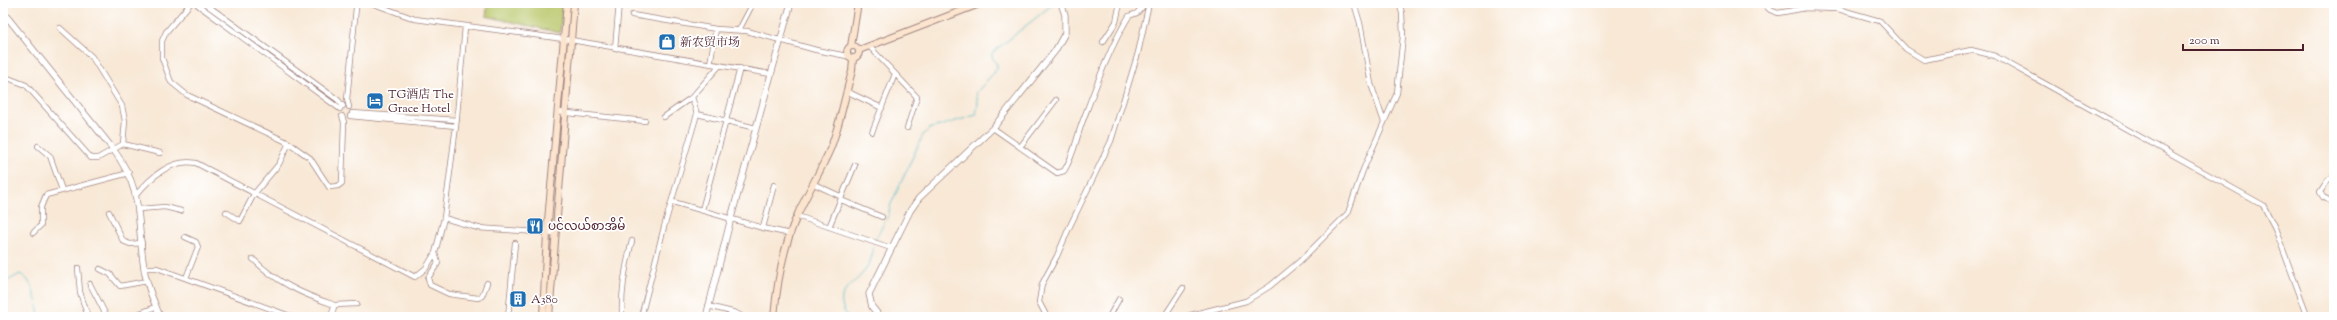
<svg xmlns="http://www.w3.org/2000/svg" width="2337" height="320" viewBox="0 0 2337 320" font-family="'Sorts Mill Goudy','Noto Serif SC','Noto Sans Myanmar',serif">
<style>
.green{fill:#b8c668;stroke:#81724a}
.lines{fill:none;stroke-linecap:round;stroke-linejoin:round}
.stream{stroke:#48b6c3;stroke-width:1}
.minor-casing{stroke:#a18480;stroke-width:6}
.tertiary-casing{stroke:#a18480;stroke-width:7}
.secondary-casing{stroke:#a18480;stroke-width:8}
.minor{stroke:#fff;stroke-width:4.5}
.tertiary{stroke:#fff;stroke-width:5.5}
.secondary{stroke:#fce5cf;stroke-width:6}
.labels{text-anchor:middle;stroke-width:3.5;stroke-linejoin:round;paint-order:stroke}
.poi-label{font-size:12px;fill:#4a1f2b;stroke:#fff;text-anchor:start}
</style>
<rect width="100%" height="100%" fill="#fff"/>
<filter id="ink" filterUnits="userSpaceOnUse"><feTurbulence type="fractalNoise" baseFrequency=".025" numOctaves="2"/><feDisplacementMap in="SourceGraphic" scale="8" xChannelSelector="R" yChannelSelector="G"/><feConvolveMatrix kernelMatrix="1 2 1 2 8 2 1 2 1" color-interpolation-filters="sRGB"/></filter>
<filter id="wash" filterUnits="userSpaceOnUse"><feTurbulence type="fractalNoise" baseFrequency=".012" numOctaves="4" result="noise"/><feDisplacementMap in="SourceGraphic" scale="16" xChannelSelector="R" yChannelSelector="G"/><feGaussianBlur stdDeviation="0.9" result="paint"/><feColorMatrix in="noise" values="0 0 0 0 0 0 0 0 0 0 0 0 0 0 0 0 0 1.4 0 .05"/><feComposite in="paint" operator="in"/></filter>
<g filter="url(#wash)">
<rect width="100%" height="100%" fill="#f8e8d5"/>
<path class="green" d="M488 3H563L560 33 486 16Z"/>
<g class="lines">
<path class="stream" d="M875 240 888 216 891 204 923 135 929 129 976 115 978 103 976 93 997 69V65L992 57V53L1053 4
M3 280H9L20 274C36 282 35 303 40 317
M848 317C830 291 854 287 866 269 871 262 873 253 874 245"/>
</g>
</g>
<g filter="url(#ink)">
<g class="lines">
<g class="minor-casing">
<path id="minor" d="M204 3 338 100 343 106
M371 3 415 19 571 40 771 74
M1354 3 1360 23 1371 84 1384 122
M1763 3 1770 10 1778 13 1806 8 1838 9 1880 21 1906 49 1924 60 1971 50 1995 56 2263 205 2275 228 2308 317
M190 4 166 32 162 41V58L171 82 187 95 289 143 279 164 254 194 240 221 226 212
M198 5 340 109
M632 15 716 29 747 31 816 50 847 56
M60 28 92 57 122 106 125 121 123 144
M739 30 751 7V3
M1103 42 1116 22 1120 3
M869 46 917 97 907 128
M615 49 619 3
M710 64 716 29
M8 78 26 85 91 158H98L123 144 160 153
M846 91 882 108
M349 107 347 99 356 8 358 3
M558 112 645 121
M352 113 457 120
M697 114 756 128
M350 116 456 126
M664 117 692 97 720 65
M993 128 1057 173 1064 171C1075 153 1075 142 1082 123 1096 86 1109 49 1129 16L1137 13 1146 3
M872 132 895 74
M289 143 310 158 329 187 338 186 342 183 344 122 342 116
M38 146 50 156 62 190
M1020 147 1056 100
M2334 176 2328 180 2320 192 2323 197 2334 203
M814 184 842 197
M136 195C150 178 172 158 196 163L415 277 426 268 435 253 444 218 456 126 465 27
M841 200 882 217
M673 202 763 228 791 234
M139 209 165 207 181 211
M702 210 740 68
M109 212 123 241 130 244 142 243
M797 216 891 248
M444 218 478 228 554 233
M829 227 855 165
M763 228 774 185
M33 233 41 225V207L46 195 129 173
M185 237 196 242 198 247 186 278
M435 253 438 263 428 278 430 285 449 294 478 298 482 296 487 283
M253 259C276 282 302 294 332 304L334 307 331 317
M78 268 80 292 88 317
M144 268H157L293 317
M100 269 110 274 120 286 147 281
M90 284 107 317
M334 305 357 304
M708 306 736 313 743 317
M129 317 156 307
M508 317 515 243
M622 317C621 290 625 267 632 241
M641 317 664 227 697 114 692 97
M1047 317 1039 302 1042 284 1057 256 1069 228 1111 141 1138 53 1149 3
M1109 317 1119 299
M1164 317 1183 288
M1183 317 1246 301 1270 286 1300 261 1348 213 1363 170 1397 93 1403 36 1402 13 1399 3"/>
</g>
<g class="tertiary-casing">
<path id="tertiary" d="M3 12 113 149C145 192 136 220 144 268 146 285 154 301 160 317
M706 317 731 218 791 3
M880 317 872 307 869 294 910 211 919 198 993 128 1055 51 1065 33V15L1061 3"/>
</g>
<g class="secondary-casing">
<path id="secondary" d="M847 52a6 6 0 1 1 12 0a6 6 0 1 1-12 0Z
M851 46 858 3
M859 50 982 3
M543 317 547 232 567 3
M549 317 574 3
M774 317C777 283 783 247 797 216 807 193 821 171 831 147 840 123 845 96 852 71L853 59"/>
</g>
<use href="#minor" class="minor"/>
<use href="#tertiary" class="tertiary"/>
<use href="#secondary" class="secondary"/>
</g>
</g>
<defs>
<g id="shop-square" transform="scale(0.9)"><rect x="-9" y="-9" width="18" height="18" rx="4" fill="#1f6fb2" stroke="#fff"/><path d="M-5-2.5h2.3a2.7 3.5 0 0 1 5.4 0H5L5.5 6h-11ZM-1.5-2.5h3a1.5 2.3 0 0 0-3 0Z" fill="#fff"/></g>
<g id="hotel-square" transform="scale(0.9)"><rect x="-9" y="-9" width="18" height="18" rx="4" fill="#1f6fb2" stroke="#fff"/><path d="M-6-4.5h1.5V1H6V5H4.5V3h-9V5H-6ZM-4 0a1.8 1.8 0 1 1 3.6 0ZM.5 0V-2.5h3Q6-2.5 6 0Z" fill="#fff"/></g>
<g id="restaurant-square" transform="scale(0.9)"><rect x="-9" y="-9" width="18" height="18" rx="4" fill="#1f6fb2" stroke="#fff"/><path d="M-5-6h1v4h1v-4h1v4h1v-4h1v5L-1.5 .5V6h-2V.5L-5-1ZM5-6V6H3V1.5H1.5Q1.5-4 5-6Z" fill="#fff"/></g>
<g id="building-square" transform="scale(0.9)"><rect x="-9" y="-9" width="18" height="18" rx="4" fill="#1f6fb2" stroke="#fff"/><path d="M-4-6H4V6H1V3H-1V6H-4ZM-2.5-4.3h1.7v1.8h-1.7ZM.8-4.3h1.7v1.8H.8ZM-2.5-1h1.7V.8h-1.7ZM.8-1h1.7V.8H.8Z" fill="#fff"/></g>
</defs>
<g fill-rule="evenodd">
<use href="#shop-square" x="667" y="42"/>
<use href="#hotel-square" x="375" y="101"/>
<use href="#restaurant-square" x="535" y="226"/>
<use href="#building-square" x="518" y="299"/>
</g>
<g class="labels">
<g class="poi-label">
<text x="680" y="46">新农贸市场</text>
<text x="388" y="98">TG酒店 The<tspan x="388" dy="14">Grace Hotel</tspan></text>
<text x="548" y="230">ပင်လယ်စာအိမ်</text>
<text x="531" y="303">A380</text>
</g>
</g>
<rect width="2337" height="320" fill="none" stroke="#fff" stroke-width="16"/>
<path d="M2183 44v6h120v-6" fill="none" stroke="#4a1f2b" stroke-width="2"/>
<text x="2189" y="44" font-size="12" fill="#4a1f2b" stroke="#ffffff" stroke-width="3" paint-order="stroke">200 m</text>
</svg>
